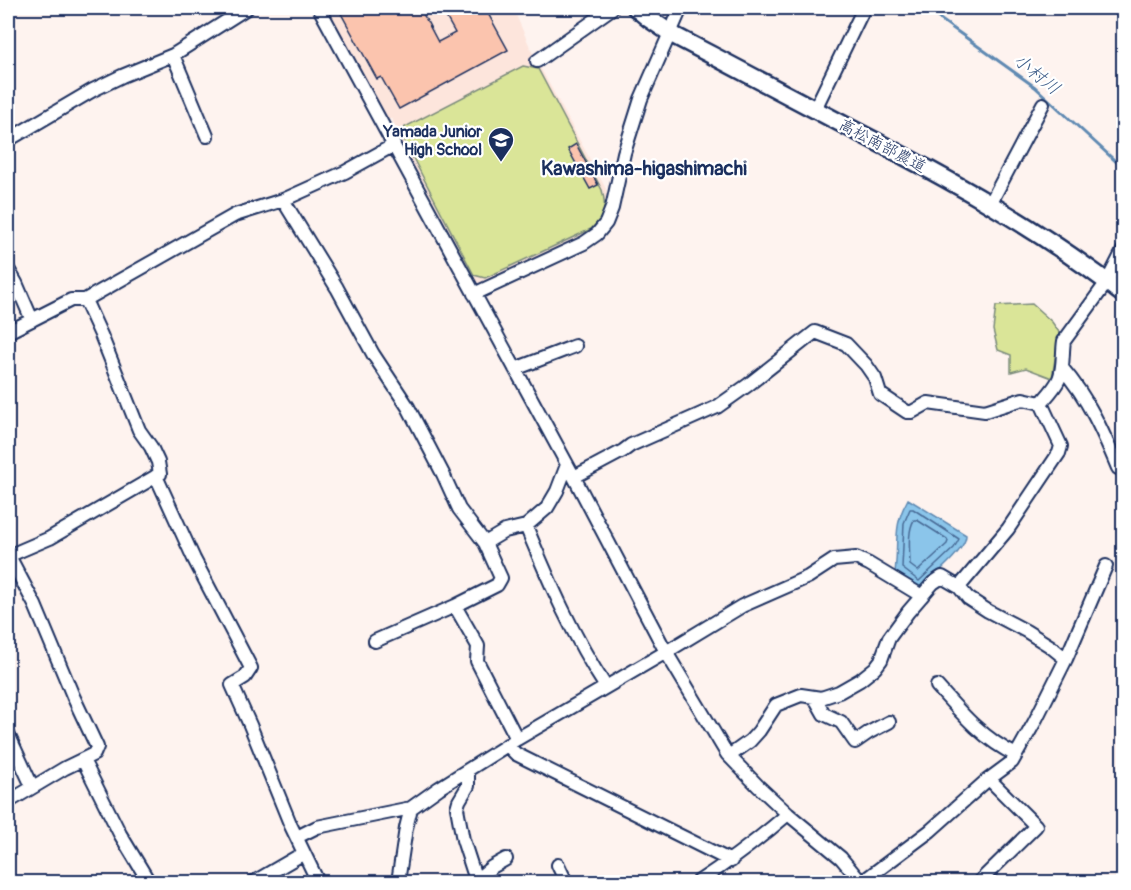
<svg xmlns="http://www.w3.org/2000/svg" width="1131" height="890" viewBox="0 0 1131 890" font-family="Pangolin,'Klee One',sans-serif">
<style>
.built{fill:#fde5dc}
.green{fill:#dae598;stroke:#7a8a7b;stroke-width:1.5}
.water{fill:#8bc5ea;stroke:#5e89b2;stroke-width:1.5}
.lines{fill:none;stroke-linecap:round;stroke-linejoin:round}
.shore{stroke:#486b96;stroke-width:1.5}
.stream{stroke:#5e89b2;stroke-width:3}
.building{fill:#fbc4ae;stroke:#1b2f5e;stroke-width:1.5}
.street-casing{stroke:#1b2f5e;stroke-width:16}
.secondary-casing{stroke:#1b2f5e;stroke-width:21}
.street{stroke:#fff;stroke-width:12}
.secondary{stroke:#fff;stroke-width:16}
.labels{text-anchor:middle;stroke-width:4.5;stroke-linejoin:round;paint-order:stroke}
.poi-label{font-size:16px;font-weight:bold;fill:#1b2f5e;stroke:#fff;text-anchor:end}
.street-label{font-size:16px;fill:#1b2f5e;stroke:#fff}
.water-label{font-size:18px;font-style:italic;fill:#3d5c88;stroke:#fff}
.quarter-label{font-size:20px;font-weight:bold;fill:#1b2f5e;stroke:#fff}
</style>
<rect width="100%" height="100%" fill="#fef3ef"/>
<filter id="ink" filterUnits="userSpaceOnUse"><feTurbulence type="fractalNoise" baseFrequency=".0167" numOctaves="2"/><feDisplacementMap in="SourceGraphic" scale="12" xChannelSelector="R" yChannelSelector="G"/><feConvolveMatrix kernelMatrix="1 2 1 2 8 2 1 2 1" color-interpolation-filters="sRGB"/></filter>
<g filter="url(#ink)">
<path class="built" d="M323 8H513L533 54 606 189 609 204 604 220 595 231 578 241 482 284 476 282 396 136 397 130 392 119 385 118Z"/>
<path class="green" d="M523 66 538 69 602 190C607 208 605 216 591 229L485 278 474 275 401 135 405 127Z
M1032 304 1052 322 1061 335 1056 353 1052 378 1026 368 1011 372V355L998 350 993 330 996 306Z"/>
<path class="water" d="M908 499 966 535C966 550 935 575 923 586L918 589 895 572C899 543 892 527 908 499Z"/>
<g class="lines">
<path class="shore" d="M910 509H913L959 539 954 548 919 581 902 568 904 523Z
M914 520H917L947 539 948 541 947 544 918 571 910 565C910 551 907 532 914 520Z"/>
<path class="stream" d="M926 8 933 14 1035 87 1124 169"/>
</g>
<path class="building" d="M338 8H420L438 42 455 33 441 8H485L508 50 399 109 381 77 377 79Z
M576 144 598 185 590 189 568 149Z"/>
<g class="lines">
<g class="street-casing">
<path id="street" d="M319 8 574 477 666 652 727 754 758 786 788 814 841 858 861 882
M173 55 207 136
M537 61 612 8
M815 109 864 8
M8 140 93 90 122 76 173 55 247 8
M283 200 337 288 373 354 408 407 443 474 459 509 485 543 501 578 497 585 455 606 375 641
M990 204 1043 104
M8 269 16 283 32 320
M474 294 584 243 597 234 606 223 612 208 624 153 641 99 681 8
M8 332 71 300H85
M1062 368C1088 398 1103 432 1118 468
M515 369 575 346
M156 476 194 559 251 668 245 677 232 685 250 725 291 826 318 882
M574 477 623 451 631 445 717 407 748 385 815 332 846 344 866 365 875 378 880 394 907 412H912L928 403 985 411 1023 399 1041 403
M526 526C549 581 573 637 606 687
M485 543 505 531 526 526 547 508 557 491 567 465
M8 556 50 538 160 474 158 462 151 447 139 430 101 335 85 300 235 215 283 200 345 172 394 145
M959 587 968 598 988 611 1026 631 1050 646 1066 659
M455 606 478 646 477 661 517 739
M937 686C961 713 983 739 1016 755
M815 698 824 714 841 722 855 742 868 733 889 722
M8 734 32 786
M507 745 516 754 731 861
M729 756 750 741 759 731 776 705 801 695 821 698 839 692 860 680 875 668 881 660 889 638 908 612 933 583 942 577 959 587 1008 529 1059 453 1061 446 1041 403C1047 396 1055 388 1059 379 1064 367 1062 353 1064 341L1107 282 1124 249
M83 760 120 834 149 882
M468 770V786L459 801 457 808 463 840 476 880 475 882
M8 802 65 768 94 754 97 747 73 696 35 605 9 556
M297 837 317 827 411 808 439 788 517 739 666 652 742 606 808 577 834 560 856 558 869 564 922 596
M558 865 566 882
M476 880 492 867 506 859
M254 882 304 853
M398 882 406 828 411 808
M698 882C730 861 759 839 788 814
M862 882 930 831 985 782 1012 762 1034 723 1066 659 1106 566
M979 882 1036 826 989 779"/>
</g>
<g class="secondary-casing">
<path id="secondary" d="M636 8 648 18 675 36C733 66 791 97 848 127 944 176 1039 228 1124 295"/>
</g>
<use href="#street" class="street"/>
<use href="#secondary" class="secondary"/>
</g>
</g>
<defs>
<g id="school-pin" transform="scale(1.35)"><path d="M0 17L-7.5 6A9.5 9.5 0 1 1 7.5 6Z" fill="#1b2f5e" stroke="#fff"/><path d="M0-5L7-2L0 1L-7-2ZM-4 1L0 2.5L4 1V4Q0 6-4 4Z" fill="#fff"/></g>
</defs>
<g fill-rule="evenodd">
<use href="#school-pin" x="501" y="140"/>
</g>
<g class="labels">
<g class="poi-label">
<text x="482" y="137">Yamada Junior<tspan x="482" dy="18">High School</tspan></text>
</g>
<g class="street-label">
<text transform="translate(883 145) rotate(28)" y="6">高松南部農道</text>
</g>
<g class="water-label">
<text transform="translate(1037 74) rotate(39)" y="6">小村川</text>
</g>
<g class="quarter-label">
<text x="644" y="175">Kawashima-higashimachi</text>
</g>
</g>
<rect width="1131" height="890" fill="none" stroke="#fff" stroke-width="30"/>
<rect x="15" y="15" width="1101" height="860" fill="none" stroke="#1b2f5e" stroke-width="2" filter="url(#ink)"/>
</svg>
